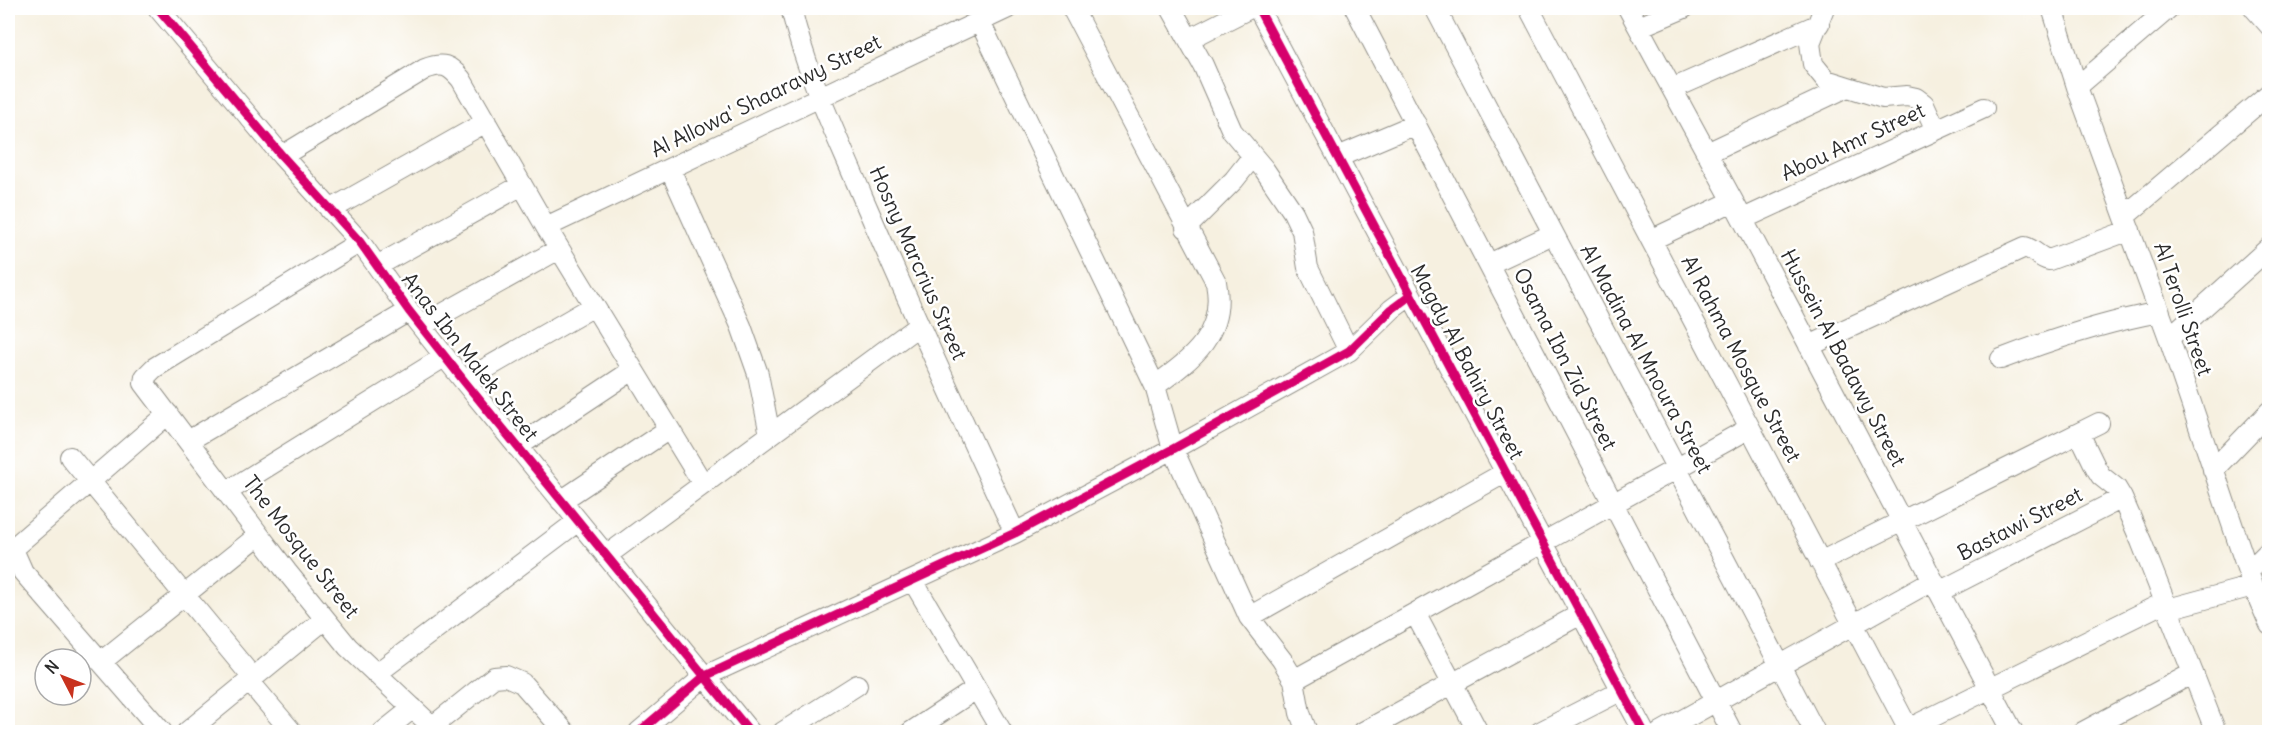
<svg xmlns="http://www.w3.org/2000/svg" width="2277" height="740" viewBox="0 0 2277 740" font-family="Delius,sans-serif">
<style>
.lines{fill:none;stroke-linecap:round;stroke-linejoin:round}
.minor-casing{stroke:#908e86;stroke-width:22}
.minor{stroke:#fff;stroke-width:20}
.cycleway-casing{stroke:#fff;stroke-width:13}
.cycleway{stroke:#d6006c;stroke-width:9}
.labels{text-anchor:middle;stroke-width:5;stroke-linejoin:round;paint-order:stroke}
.street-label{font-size:21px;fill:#2b2b2b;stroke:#fff}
</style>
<rect width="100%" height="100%" fill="#fff"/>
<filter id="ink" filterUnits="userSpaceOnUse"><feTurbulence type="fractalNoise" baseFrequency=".0167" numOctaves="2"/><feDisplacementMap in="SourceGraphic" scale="12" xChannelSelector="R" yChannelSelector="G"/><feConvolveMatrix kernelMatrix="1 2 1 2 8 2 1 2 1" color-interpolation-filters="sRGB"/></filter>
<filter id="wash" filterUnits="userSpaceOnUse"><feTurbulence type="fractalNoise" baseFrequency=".008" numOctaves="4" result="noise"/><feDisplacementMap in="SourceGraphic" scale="24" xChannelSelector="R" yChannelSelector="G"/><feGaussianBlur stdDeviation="1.35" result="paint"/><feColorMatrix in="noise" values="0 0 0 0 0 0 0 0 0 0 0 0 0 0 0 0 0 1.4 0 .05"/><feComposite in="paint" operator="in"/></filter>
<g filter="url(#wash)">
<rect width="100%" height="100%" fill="#f6f0e0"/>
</g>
<g filter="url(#ink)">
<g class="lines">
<g class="minor-casing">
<path id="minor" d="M158 8 282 156 360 242 409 311 464 381 750 732
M791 8C806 74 837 136 863 198 912 311 963 422 1015 533
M1072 8 1216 282C1226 334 1193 358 1155 386
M1171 8 1203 65 1232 131 1264 169 1293 212 1302 231 1308 268 1349 351
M1258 8 1644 732
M1355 8 1732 732
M1435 8 1815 732
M1529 8 1910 732
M1628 8 1733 201 2013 732
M1824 8 1810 43 1813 64 1826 80 1883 98 1907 96 1916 98 1924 104 1936 130
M2052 8 2077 87 2169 338 2253 586 2270 625
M2254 8 2270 26
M979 20 1155 386 1173 449 1249 617 1282 660 1294 680 1300 713 1307 732
M1639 27 1684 8
M1189 39 1250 8
M2077 87 2169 8
M1672 89 1819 24
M1707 153 1845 88
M282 156 425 69C443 62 449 65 461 79L546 227 703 484
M1338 157 1416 124
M670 169 741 326 758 374 770 435
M330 210 486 122
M2125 216 2270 93
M1743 219 1984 108
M546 227 1008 8
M1186 228 1234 180 1253 156
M1651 240 1733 201
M360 242 154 368 145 377 144 383 287 572 348 647 438 732
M1489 264 1553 234
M377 266 522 185
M421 326 559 249
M2169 338 2270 247
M1809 346 2025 247C2035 250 2039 258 2049 260L2130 230
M2001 359C2053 339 2105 322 2160 312
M464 381 594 306
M2079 433 2096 468 2101 476 2116 488 2122 498 2141 541 2216 732
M188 441 409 311
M517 447 633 370
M70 457 253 678
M2213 470 2270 411
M228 491 444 357
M561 501 669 429
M8 544 15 554 23 572 162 732
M12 549 168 414
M606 556 918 326
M1820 562 2099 423
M2249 571 2270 550
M913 581 1002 732
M1939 592 2122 498
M2168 609 2253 586
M1415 613 1478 732
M1249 617 1506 472
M101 662 259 535
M376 674 578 521
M1294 680 1750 428
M249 681 292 732
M433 726 494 677 506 676 522 683 565 732
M1908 729 2165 602
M187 732 325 619
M383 732 413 708
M639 732 705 676 1015 533 1173 449 1349 351 1392 309 1411 295
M783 732 857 685
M911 732 976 689
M1363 732 1581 614
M1540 732 1622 690
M1661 732 1933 580
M2083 732 2193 673"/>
</g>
<use href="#minor" class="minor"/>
<g class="cycleway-casing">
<path id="cycleway" d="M158 8 282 156 360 242 409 311 464 381 750 732
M1258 8 1644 732
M639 732 705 676 1015 533 1173 449 1349 351 1392 309 1411 295"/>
</g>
<use href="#cycleway" class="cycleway"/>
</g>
</g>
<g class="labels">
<g class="street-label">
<text transform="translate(766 96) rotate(-26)" y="7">Al Allowa' Shaarawy Street</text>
<text transform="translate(1853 142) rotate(-25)" y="7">Abou Amr Street</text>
<text transform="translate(918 263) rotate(66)" y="7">Hosny Marcrius Street</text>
<text transform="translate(2183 309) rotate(71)" y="7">Al Terolli Street</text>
<text transform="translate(470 357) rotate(52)" y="7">Anas Ibn Malek Street</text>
<text transform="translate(1843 358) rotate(62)" y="7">Hussein Al Badawy Street</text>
<text transform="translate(1565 359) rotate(63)" y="7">Osama Ibn Zid Street</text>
<text transform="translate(1646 359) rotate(62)" y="7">Al Madina Al Mnoura Street</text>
<text transform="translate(1741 359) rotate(62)" y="7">Al Rahma Mosque Street</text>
<text transform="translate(1467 362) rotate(62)" y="7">Magdy Al Bahiry Street</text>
<text transform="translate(2020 524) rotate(-27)" y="7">Bastawi Street</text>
<text transform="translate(301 547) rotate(52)" y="7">The Mosque Street</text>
</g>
</g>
<rect width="2277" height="740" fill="none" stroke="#fff" stroke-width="30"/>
<g transform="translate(63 677) rotate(312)"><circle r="28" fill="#ffffff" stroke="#aaaaaa" stroke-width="1.5"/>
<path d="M0-4.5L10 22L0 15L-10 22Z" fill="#c8321e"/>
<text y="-9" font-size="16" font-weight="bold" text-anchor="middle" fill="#2b2b2b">N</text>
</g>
</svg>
